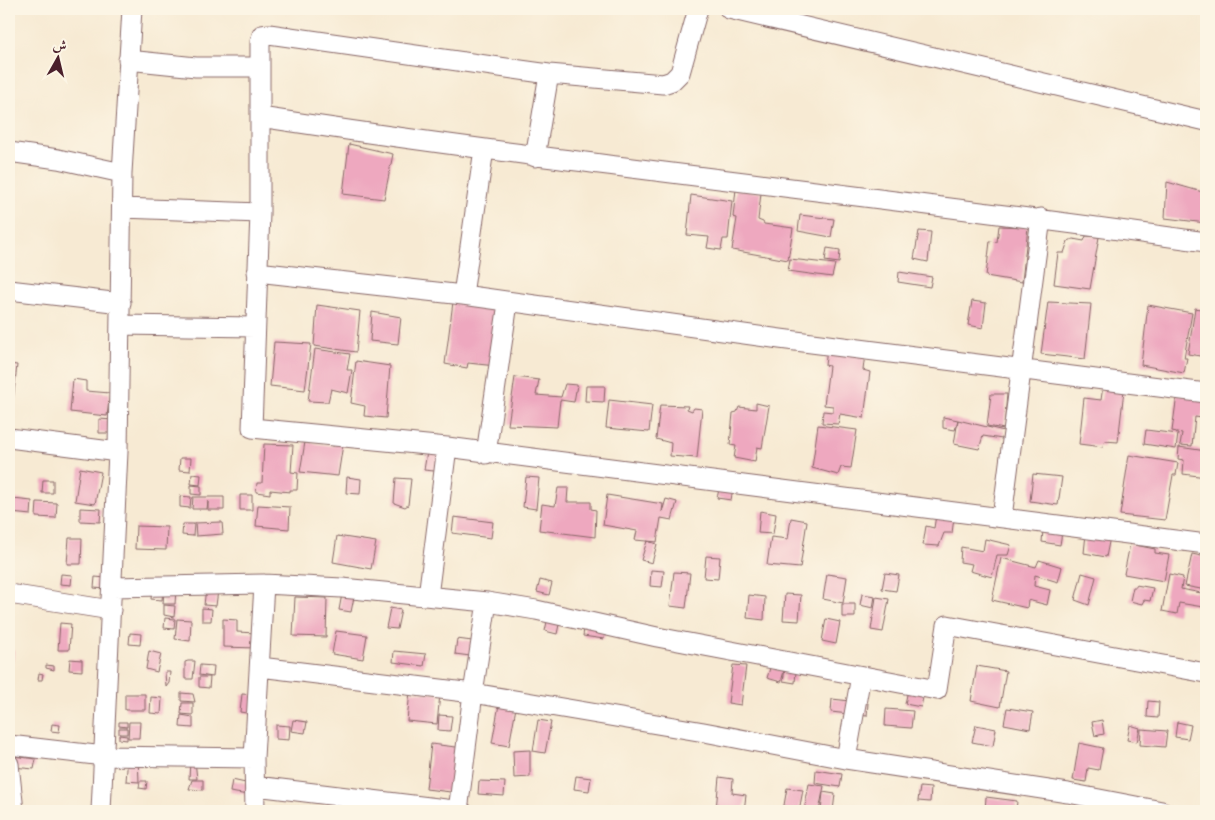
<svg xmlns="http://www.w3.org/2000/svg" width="1215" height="820" viewBox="0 0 1215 820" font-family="'IM FELL English',Amiri,serif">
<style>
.building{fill:#eea8bf}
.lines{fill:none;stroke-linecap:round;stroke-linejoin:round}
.street-casing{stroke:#876666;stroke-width:21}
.street{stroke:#fff;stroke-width:19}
</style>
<rect width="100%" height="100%" fill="#fcf5e5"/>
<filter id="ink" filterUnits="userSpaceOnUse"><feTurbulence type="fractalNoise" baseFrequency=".02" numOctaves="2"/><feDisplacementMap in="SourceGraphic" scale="10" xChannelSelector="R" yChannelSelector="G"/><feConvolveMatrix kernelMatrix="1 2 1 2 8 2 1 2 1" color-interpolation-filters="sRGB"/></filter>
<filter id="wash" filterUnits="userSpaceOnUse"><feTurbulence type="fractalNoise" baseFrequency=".0096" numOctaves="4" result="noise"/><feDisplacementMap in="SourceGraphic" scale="20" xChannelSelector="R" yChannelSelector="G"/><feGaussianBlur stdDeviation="1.12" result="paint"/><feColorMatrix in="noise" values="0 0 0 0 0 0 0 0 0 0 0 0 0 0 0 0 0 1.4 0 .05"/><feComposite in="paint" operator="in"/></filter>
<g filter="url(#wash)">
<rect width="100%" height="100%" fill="#f7ead3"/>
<g id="blocks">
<path class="building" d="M349 144 393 154 384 199 343 194Z
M1167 182 1206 193V223L1165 218Z
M736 189 761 193 758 220 763 222 764 224 793 228 788 260 732 250 737 218 733 217Z
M691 195 732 201 728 239H723L721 250 707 248 709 237 687 235Z
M800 215 834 219 831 237 798 231Z
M999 226 1028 227 1022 282 986 276 990 241 997 242Z
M919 231 931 232 928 262 914 259Z
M1086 236 1099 237 1090 289 1054 284 1058 253H1064L1068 241 1073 239 1084 241Z
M827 248 840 250 839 263 825 261Z
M790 259 835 264 832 277 788 271Z
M899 272 932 277 930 287 898 282Z
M972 301 986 303 983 328 968 325Z
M453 302 499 306 496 366 468 363 467 368 445 364Z
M1048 302 1091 304 1085 359 1041 354Z
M317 305 360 311 356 352 314 346Z
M1148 305 1192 313 1184 358H1187L1184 373 1141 365Z
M1195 308 1206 310V357L1188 354Z
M372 312 401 317 398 344 370 341Z
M274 342 311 344 305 390 270 386Z
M315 349 350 354 347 370H352L348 393 331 389 328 402 308 401Z
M827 350 865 354 863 370 870 372 864 418 840 414 838 424 822 423 823 411 833 412V406L824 405 829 366 825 365Z
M356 361 390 366 386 418 364 416 365 406 351 403Z
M9 364 17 365 12 411H9Z
M515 377 539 380 536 395 561 397 565 384 577 385 574 402 560 400 557 427 508 425Z
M73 379 86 381V391L110 393 107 416 70 412Z
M586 386H605L604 402 585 401Z
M1103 386 1124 390 1118 442 1104 441 1103 447 1079 444 1084 398 1101 400Z
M991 394H1007L1004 429 987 426Z
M1177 395 1205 399 1202 418 1195 417 1192 446 1180 445 1182 433 1172 431Z
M609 400 652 405 649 432 606 428Z
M756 403 769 406 762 448 757 447 755 462 734 458 736 446 730 445 733 413 737 412 739 407 756 409Z
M660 405 688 406 687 409 692 411 694 408 702 409 697 458 670 456 671 443 656 439Z
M943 417 958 420 955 430 943 428Z
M99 419 113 420 112 433H99Z
M958 420 1004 431 1002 439 983 436 979 449 954 444Z
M818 425 857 430 851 468 841 467 838 475 812 468Z
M1146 430 1178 434 1176 449 1144 444Z
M305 442 334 446 335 442 343 444 338 476 300 472Z
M264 444 293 445 291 472 298 473 297 490H290V492L270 490V494L256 492 257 483H262Z
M1179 447 1206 451V477L1183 474 1184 460 1178 459Z
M427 452 443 454 442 468 434 471 424 470Z
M1129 455 1178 463 1176 475H1173L1165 520 1120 515Z
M180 458H191L190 471 179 470Z
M80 468 101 472 95 504 75 501Z
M192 474 201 475 200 485 191 484Z
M1033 474 1062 477 1058 505 1030 501Z
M347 477 361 479 360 494 346 493Z
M526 477 539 478 536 509 523 507Z
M396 478 411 479 408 505 405 507 394 503Z
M43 480H53V493H42Z
M191 485 201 486V495L191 494Z
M720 485 733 488 731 500 717 498Z
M558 488H568L567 502H591V509L596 510 595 537 539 530 542 504 555 506Z
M240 495H252V510H240Z
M607 495 663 504 662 512 666 499 677 502 672 520 661 518 657 542 635 540 637 531 603 525Z
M180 496 191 497 190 508 180 507Z
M193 497H224V510H208V501L207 509H192Z
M13 499 32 501 31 515 11 513Z
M37 502 57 503 56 518 36 517Z
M258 505 290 507 289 529 256 526Z
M80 508 101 509 100 522 80 521Z
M760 511 776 514 773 534 758 533Z
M936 515 954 518 952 533H944L939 546 923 545 926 526 934 528Z
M454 517 493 522 491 538 452 533Z
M791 518 807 521 800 568 767 565 771 537 788 539Z
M222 522 223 534 196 536 195 523Z
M183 524H194L193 536 182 535Z
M136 526 167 527 166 550 135 549Z
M1043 530 1062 532 1060 545 1042 542Z
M1086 534 1110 537 1106 557 1084 553Z
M337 536 376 542 371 569 333 562Z
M69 538H82L81 564H67Z
M985 539 1011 545 1008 555H997L992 577 970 571 972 564 960 562 961 547 983 551Z
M647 541 657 544 652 563 641 560Z
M1130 544 1155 549V553L1169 555 1164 581 1124 574Z
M1192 554 1206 557V590L1185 586Z
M706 556 720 557 718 579 704 578Z
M1001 558 1036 567 1039 560 1062 567 1058 582 1035 575 1034 586 1050 590 1047 605 1028 600 1027 608 992 600Z
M651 570 664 571 662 587 650 586Z
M674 572 690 573 686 608 670 606Z
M885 573 899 575 896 591 882 589Z
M1082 573 1096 577 1089 605 1075 600Z
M61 574 72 575 71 585 60 584Z
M827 574 847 577 843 603 823 599Z
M1169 574 1183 577 1181 589 1206 594 1203 607 1179 603 1177 614 1162 611Z
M95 577 106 578 105 589 94 588Z
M540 580 552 583 549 595 537 592Z
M1136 585 1153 588 1150 601 1144 600 1142 604 1130 601 1133 587H1136Z
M164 588 176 589 175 604H163Z
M206 588 218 590 216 606 204 605Z
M152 589 163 590 162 600 151 599Z
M342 594 354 597 351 612 339 610Z
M785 594 801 595 799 621 783 620Z
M862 594 875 596 873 608 860 605Z
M749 595 765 597 764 620 747 618Z
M295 597 327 598 326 637 293 636Z
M876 597 889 599 883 632 871 630Z
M842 604H855V617H842Z
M164 605 175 606 174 617 164 615Z
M202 608 212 609 211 621H202Z
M390 608 401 610 397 629 386 628Z
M548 617 560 620 557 634 545 631Z
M165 618 175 619 174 629 164 628Z
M177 619 191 620 190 641 175 639Z
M223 619 237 620V632L256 633V648L223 647Z
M826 619 840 622 836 644 822 641Z
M585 621 606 624 604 639 583 636Z
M60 623 71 624 69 650H58Z
M336 631 367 635 363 659 332 654Z
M130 633 141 634 140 645 129 644Z
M457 639 472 641 470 656 455 654Z
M9 650H14L13 661H9Z
M149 651 161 654 157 672 146 669Z
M394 651 426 654 424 666 393 662Z
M70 659 82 660V671L69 670Z
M188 661H195L193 679H185V662Z
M46 665 54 666V670L46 668Z
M200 665 214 666 213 677 199 675Z
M733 665 746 666 741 705 728 703Z
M977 666 1006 671 1000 707 971 701Z
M770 668 784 671 781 682 767 678Z
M785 669 796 671 795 683 783 681Z
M165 672H170L169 683 166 687Z
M39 673 43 674 42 680H38Z
M199 677H210L209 688 199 687Z
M908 690 924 693 921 707 905 704Z
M410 691 440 694 437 724 407 721Z
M181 693 193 694 195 702 181 701Z
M125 694H145V710H125Z
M242 694 254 695 252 714 240 712Z
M151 697 162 698 161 714 150 713Z
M500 699 517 702 509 746 492 743Z
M832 699 868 703 867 716 831 712Z
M1148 701 1159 702 1158 718 1147 717Z
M182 703H193V715L181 714Z
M1007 708 1033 712 1030 729 1004 724Z
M886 709 913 711 911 728 885 726Z
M181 715 193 717V728L180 727Z
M439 715 452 716 450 731 438 730Z
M293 720 307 722 305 733 291 731Z
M538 720 551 722 545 753 533 751Z
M1102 720 1104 734 1095 736 1092 722Z
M119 722H127V727L119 726Z
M129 722H140L139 738H128Z
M1177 722 1191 725 1188 739 1175 737Z
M52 724 60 725 59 732 51 731Z
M276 725 290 726 289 740 276 739Z
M976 725 996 729 993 746 972 742Z
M1130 725 1140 728 1137 742 1127 740Z
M119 728H127V734H119Z
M1141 729 1167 731 1165 747 1140 745Z
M119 735 127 736V740L119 739Z
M1079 743 1103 748 1099 770 1088 768 1086 782 1073 780Z
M431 744 464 748 459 793 426 789Z
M530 750V777L514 778 513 751Z
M13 756 36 759 34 769 13 767Z
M128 757 138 758 139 782 126 781Z
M190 761H195L197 779H189Z
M816 770 842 774 840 787 815 783Z
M576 776 591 778 589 791 574 789Z
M719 777 733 779 732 793 746 795 744 811 716 810Z
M192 780H203V790L189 789Z
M232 780 250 784 248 795 230 792Z
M140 781H147L146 789 139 788Z
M479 781 505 782 504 796 478 794Z
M809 784 824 786 819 811H804Z
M920 787 931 788 930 802 918 801Z
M787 788 803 790 799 811H783Z
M823 792 835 794 833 811H821Z
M986 797 1017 801 1016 811H985Z"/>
</g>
</g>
<g filter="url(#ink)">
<use href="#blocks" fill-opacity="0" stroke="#876666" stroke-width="1"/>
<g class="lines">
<g class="street-casing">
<path id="street" d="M698 9 680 73 672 81 663 84 549 74 269 34 262 35 260 42V213L252 428 447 447 1206 544
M729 9 1206 121
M128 60 196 67H259
M260 117C574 165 891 197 1206 242
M9 152 58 159 122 173
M535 157 549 74
M122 208 260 213
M257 272 463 295 780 339 1206 393
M9 290 121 303
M463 295 484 149
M121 325 254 327
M9 438 118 452
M486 454 508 303
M1002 517 1041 218
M113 587 264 584 342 588 487 602 536 610 657 637 937 690 947 625 1206 673
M9 594 111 610
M428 596 447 447
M260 667 473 693 704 732 846 759 1068 793 1162 811
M9 745 104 756 254 758
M846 759 861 676
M9 764 14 811
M256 786 462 811
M101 811 118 452 122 173 132 9
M255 811 254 758 264 584
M458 811 473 693 487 602"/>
</g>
<use href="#street" class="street"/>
</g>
</g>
<rect width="1215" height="820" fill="none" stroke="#fcf5e5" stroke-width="30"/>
<g transform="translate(58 58) rotate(8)" stroke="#fcf5e5" stroke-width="4" paint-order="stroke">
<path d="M0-4L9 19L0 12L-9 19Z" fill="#4a1f2b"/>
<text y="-8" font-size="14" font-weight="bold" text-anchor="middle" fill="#4a1f2b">ش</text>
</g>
</svg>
